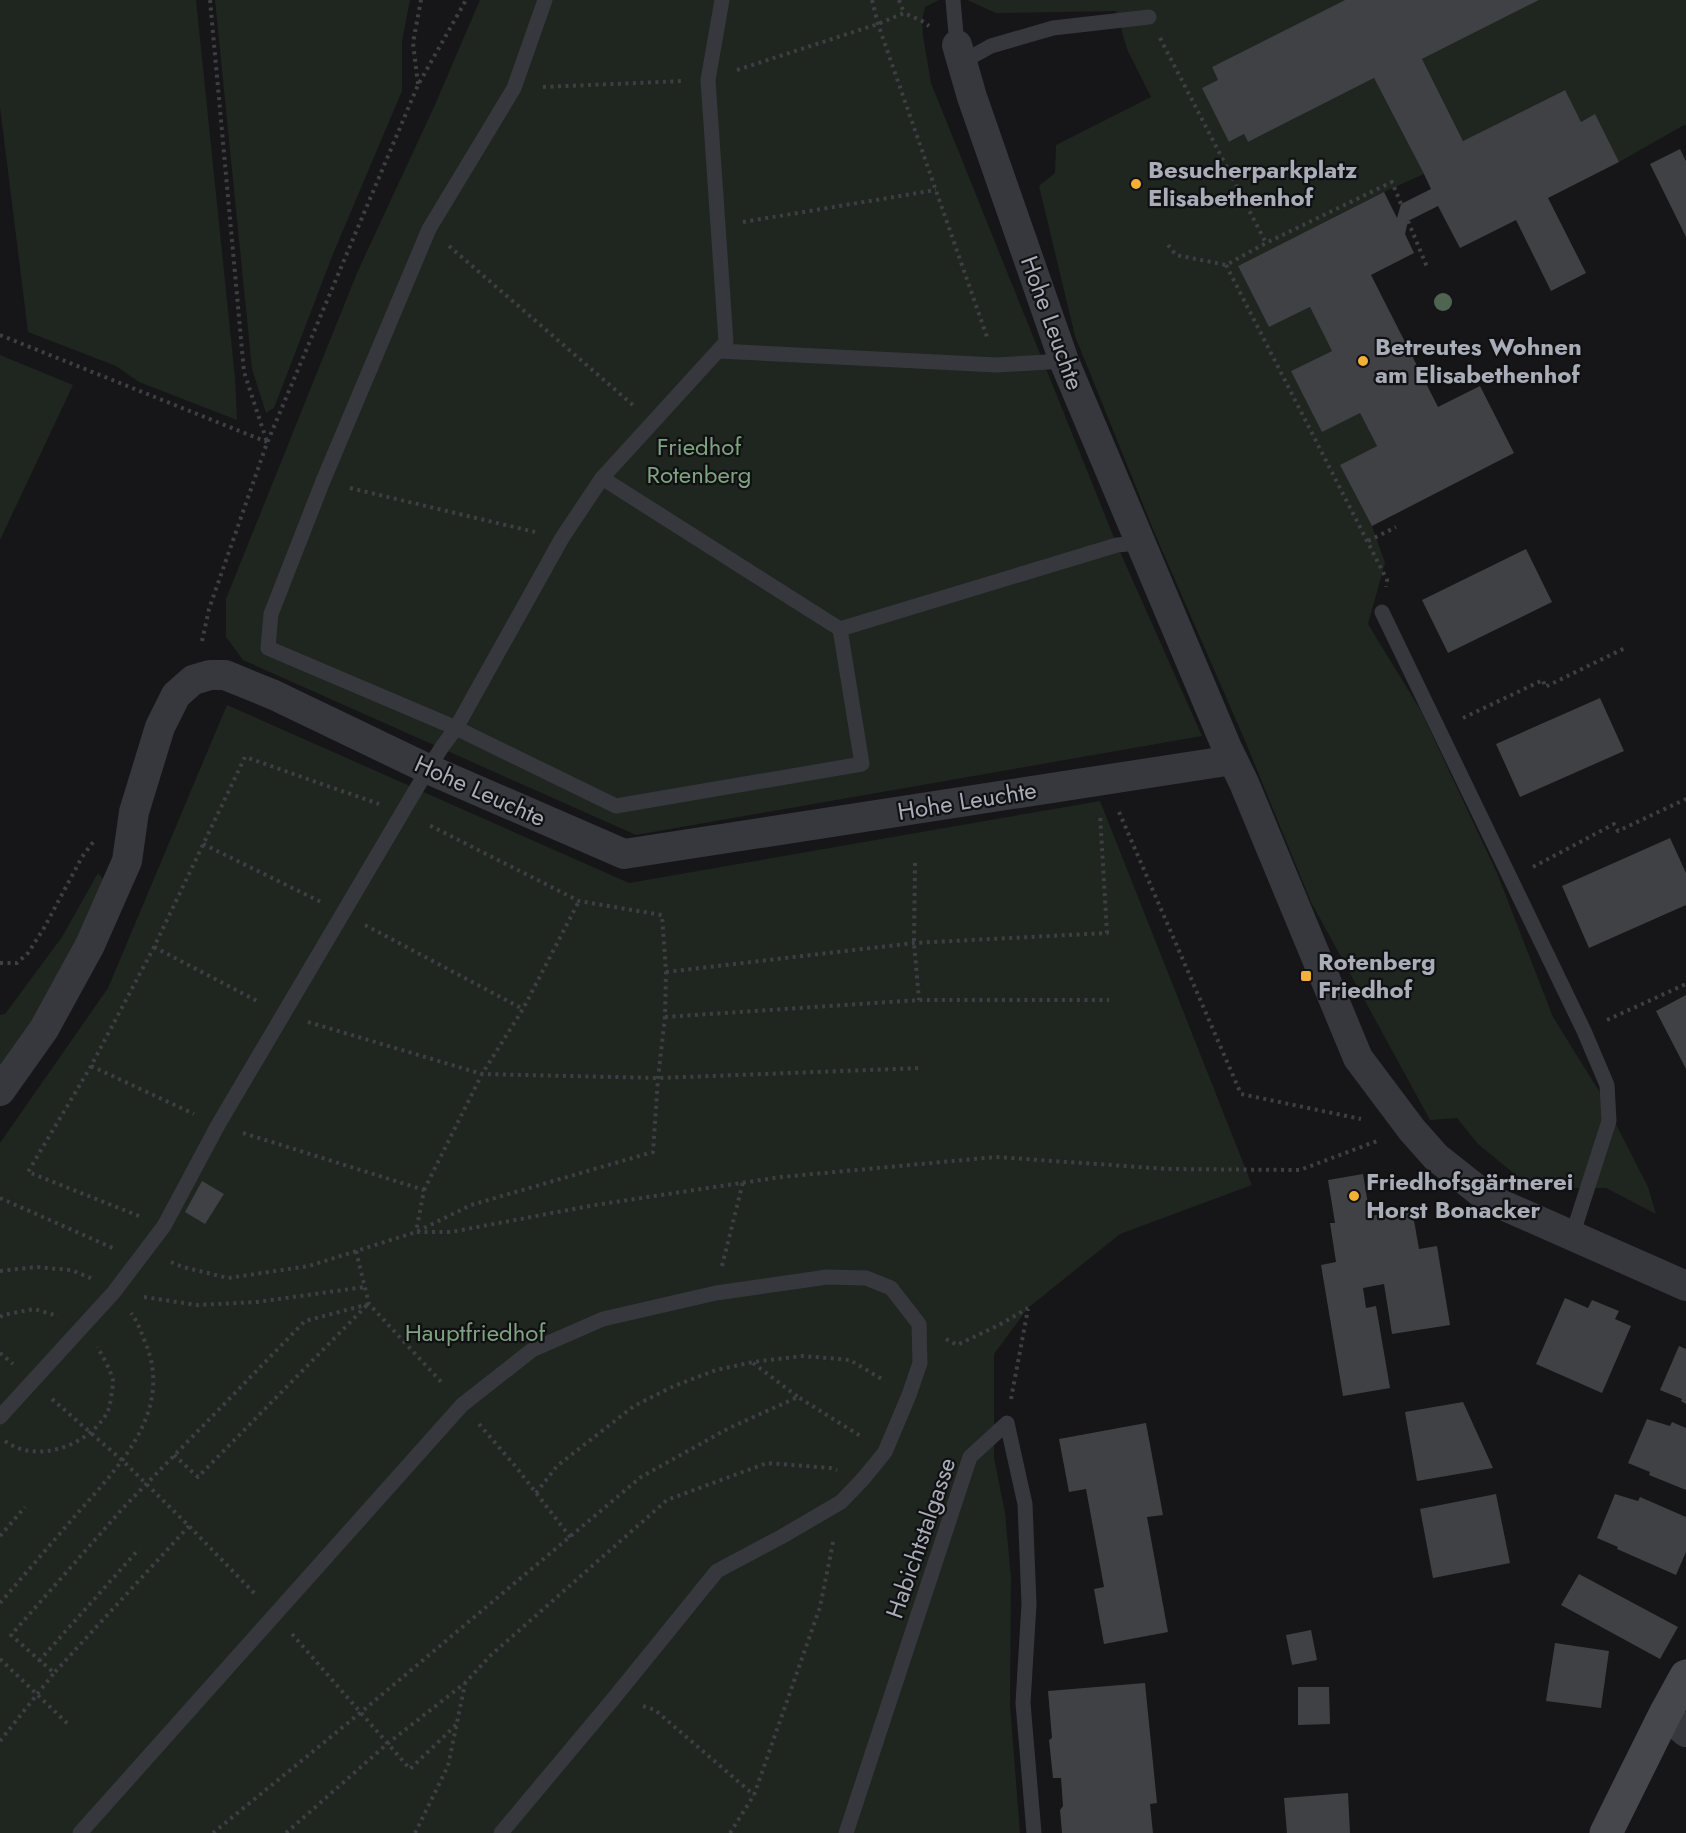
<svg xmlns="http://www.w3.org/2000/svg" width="1686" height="1833" viewBox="0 0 1686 1833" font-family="Jost,sans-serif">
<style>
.green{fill:#1e261f}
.building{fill:#404145}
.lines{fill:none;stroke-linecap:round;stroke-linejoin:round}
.path{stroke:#3d3f44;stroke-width:4;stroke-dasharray:3 4.5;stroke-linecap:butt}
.lane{stroke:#37383d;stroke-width:15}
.street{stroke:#37383d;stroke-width:30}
.secondary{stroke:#45474d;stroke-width:33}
.tree{fill:#506452}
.poi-dot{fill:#f2b134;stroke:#111113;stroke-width:2}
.labels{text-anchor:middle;stroke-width:4.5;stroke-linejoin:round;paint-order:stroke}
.poi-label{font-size:24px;font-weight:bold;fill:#a8adb8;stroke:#111113;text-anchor:start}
.street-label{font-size:24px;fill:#a8adb8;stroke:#111113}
.park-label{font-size:24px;fill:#7fa381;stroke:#111113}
</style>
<rect width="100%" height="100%" fill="#161618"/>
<path class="green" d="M0 0H196L235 378 237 420 139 382 116 366 28 332 0 107Z
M215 0H410L402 41V91L333 254 274 408 266 413 252 369Z
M480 0H939L925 7 922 21 923 36 931 83 1117 545 1202 736 636 835 243 660 226 637V599L357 273 434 107Z
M967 0H1345L1212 67 1218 80 1230 142 1244 134 1248 142 1374 78 1424 174 1384 192 1238 266 1269 327 1310 307 1332 351 1291 371 1360 413 1377 446 1341 465 1372 526 1385 563 1368 624 1421 711 1497 873 1553 1017 1599 1091 1648 1187 1656 1214 1606 1188H1556L1523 1181 1478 1144 1457 1118 1430 1120 1311 902 1246 743 1155 534 1075 336 1039 186 1055 173 1056 145 1151 97 1127 49 1116 11 996 13Z
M1539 0H1686V126L1684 125 1619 162 1595 115 1581 122 1564 90 1463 141 1422 59Z
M0 355 73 385 0 540Z
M227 705 629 883 1100 801 1252 1185 1120 1234 1028 1308 994 1354V1458L1005 1513 1011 1578 1010 1705 1020 1833H0V1143L108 988Z
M98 873 103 879 75 945 33 1024 0 1070V1015L5 1014 62 937Z"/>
<path class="building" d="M1345 0H1539L1422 59 1463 141 1565 90 1581 122 1595 114 1619 162 1548 198 1586 273 1551 291 1516 220 1460 248 1438 206 1408 221 1405 234 1414 253 1371 275 1438 407 1480 386 1514 453 1372 526 1340 465 1377 446 1360 413 1322 432 1291 371 1332 351 1310 307 1269 327 1238 266 1384 192 1397 218 1401 204 1431 189 1424 174 1374 78 1248 142 1244 134 1229 142 1202 88 1218 80 1212 67Z
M1680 149 1686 161V237L1650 164Z
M1526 549 1552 602 1448 653 1422 600Z
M1600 698 1624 751 1520 797 1496 744Z
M1670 838 1686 873V905L1589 948 1562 886Z
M1686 995V1069L1656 1011Z
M1363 1174 1370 1216 1412 1209 1419 1249 1437 1246 1450 1325 1392 1334 1384 1284 1363 1288 1366 1308 1376 1306 1390 1388 1343 1396 1321 1265 1336 1262 1330 1223H1335L1328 1180Z
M202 1181 224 1194 205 1224 185 1212Z
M1565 1298 1588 1308 1592 1300 1619 1311 1615 1319 1631 1326 1602 1393 1536 1364Z
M1679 1346 1686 1349V1404L1681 1401 1682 1399 1660 1390Z
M1463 1402 1493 1468 1417 1481 1405 1412Z
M1647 1419 1670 1426 1672 1422 1686 1428V1490L1649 1475 1650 1472 1628 1463Z
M1146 1423 1163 1515 1147 1517 1168 1632 1104 1644 1094 1589 1104 1587 1086 1489 1069 1492 1059 1439Z
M1496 1494 1510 1563 1433 1578 1420 1509Z
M1615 1494 1638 1501 1640 1497 1686 1517V1552L1676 1575 1617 1549 1618 1547 1597 1538Z
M1579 1574 1678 1627 1660 1659 1561 1605Z
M1311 1630 1317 1660 1292 1665 1286 1635Z
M1555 1643 1609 1651 1601 1708 1546 1701Z
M1145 1683 1157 1803 1150 1804 1153 1833H1062L1060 1810 1063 1806 1061 1778H1053L1049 1740 1052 1738 1048 1691Z
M1298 1687H1329L1330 1724 1298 1725Z
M1348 1793 1350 1833H1287L1284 1798Z"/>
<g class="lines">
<path class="path" d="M210 0 244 372 267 442
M872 0 878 24 987 337
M899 0 904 13
M1160 38 1266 243
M737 70 878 24 904 13 922 21 929 26
M418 84 413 43 421 0
M543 87 683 81
M1408 221 1427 267
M743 222 936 190
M1168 245 1176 255 1226 265 1266 243 1392 182 1401 204
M449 246 634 406
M1226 265 1387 580 1386 587
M0 335 267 442
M350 488 535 532
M1368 541 1396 527
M202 641 209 609 267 443 418 85 466 0
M1463 718 1543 680 1545 687 1625 648
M1119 812 1241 1094 1361 1119
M203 844 321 902
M915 863 914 943 919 1000
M1533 867 1614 824 1618 831 1686 799
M365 925 523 1009
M154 947 259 1002
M0 963H17L28 953 44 928 82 857 94 841
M666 972 914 943 1107 933 1100 814
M665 1017 919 1000H1109
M1607 1020 1686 984
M308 1022 482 1074 658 1078 922 1068
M91 1066 194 1114
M243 1133 424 1190 416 1232
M424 1190 482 1074 523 1009 579 901
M0 1198 115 1249
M139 1216 28 1172 91 1066 154 947 245 757 379 804
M417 1232H451L595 1205 781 1177 996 1157 1168 1169 1300 1170 1377 1141
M356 1251 369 1304 444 1385
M171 1262 183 1267 228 1278 309 1266 416 1232 471 1205 653 1152 658 1078 665 1017 666 972 662 915 579 901 427 824
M722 1266 743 1182
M0 1271 36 1267 71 1270 93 1279
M144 1297 197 1305 257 1302 365 1287
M0 1317 3 1315 34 1309 58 1316
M946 1339 957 1345 999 1325 1028 1308
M0 1353 13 1364
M753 1363 798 1397
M52 1399 123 1461 189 1526 256 1595
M1011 1399 1028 1309
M479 1424 516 1467 571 1538
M5 1441C37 1465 89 1445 107 1413 110 1408 113 1387 113 1381 112 1373 102 1354 97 1347
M174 1455 198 1477 368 1304
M536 1493 557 1466 634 1406 674 1386 716 1370 753 1362 803 1356 850 1360 885 1381
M189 1526 54 1673 11 1635 123 1508 305 1321 369 1304
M0 1536 25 1507
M0 1603C25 1574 50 1545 75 1516 117 1468 175 1412 145 1342 141 1332 138 1322 131 1313
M292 1634 410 1769 457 1724
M0 1659 69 1725
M39 1661 139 1549
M643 1706 655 1710 754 1795
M0 1741 54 1673
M213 1833 360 1713 641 1477 729 1428 798 1397 862 1437
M286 1833 387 1744 465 1683 490 1656 667 1500 767 1463 830 1468 837 1470
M415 1833 448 1766 465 1684
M730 1833 754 1795 820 1607 834 1538"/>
<path class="lane" d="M545 0 514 88 429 229 323 481 271 614 268 648 456 728 616 806 862 764 840 629 1117 545 1139 543
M953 0 957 45
M962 62 991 46 1053 28 1149 17
M718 351 997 365 1064 361
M602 478 840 629
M1382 612 1584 1031 1607 1085 1609 1121 1572 1236
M0 1417 114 1292 164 1226 218 1125 428 769 442 747 456 728 562 538 602 478 726 342 708 80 722 0
M80 1833 462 1405 532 1350 603 1319 716 1293 827 1277 866 1278 891 1288 919 1324 920 1363 909 1395 885 1452 863 1479 841 1502 781 1537 717 1571 614 1698 501 1833
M846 1833 970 1457 1007 1423 1025 1504 1029 1604 1023 1703 1034 1833"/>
<path class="street" d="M957 45 972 97 1064 361 1227 748 1244 783 1358 1058 1412 1130 1436 1157 1489 1199 1686 1286
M0 1091 44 1029 90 945 127 861 134 812 160 727 176 695 193 680 210 675H225L274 695 428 769 624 854 1233 760
M1665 1714 1686 1732"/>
<path class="secondary" d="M1606 1833 1665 1714 1686 1676"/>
</g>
<circle class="tree" cx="1443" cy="302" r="9"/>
<g class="poi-dot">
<circle cx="1136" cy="184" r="6"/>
<circle cx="1363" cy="361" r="6"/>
<rect x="1300" y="970" width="12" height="12" rx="3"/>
<circle cx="1354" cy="1196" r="6"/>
</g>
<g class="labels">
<g class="poi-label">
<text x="1148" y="178">Besucherparkplatz<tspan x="1148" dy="28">Elisabethenhof</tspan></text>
<text x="1375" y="355">Betreutes Wohnen<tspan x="1375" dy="28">am Elisabethenhof</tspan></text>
<text x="1318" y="970">Rotenberg<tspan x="1318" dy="28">Friedhof</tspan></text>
<text x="1366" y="1190">Friedhofsgärtnerei<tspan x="1366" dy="28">Horst Bonacker</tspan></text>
</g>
<g class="street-label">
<text transform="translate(1052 323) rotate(70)" y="8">Hohe Leuchte</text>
<text transform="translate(480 791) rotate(24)" y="8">Hohe Leuchte</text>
<text transform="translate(967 801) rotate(-9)" y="8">Hohe Leuchte</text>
<text transform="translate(921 1538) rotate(-71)" y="8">Habichtstalgasse</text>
</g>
<g class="park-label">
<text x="699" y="455">Friedhof<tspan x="699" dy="28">Rotenberg</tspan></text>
<text x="475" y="1341">Hauptfriedhof</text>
</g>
</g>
</svg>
